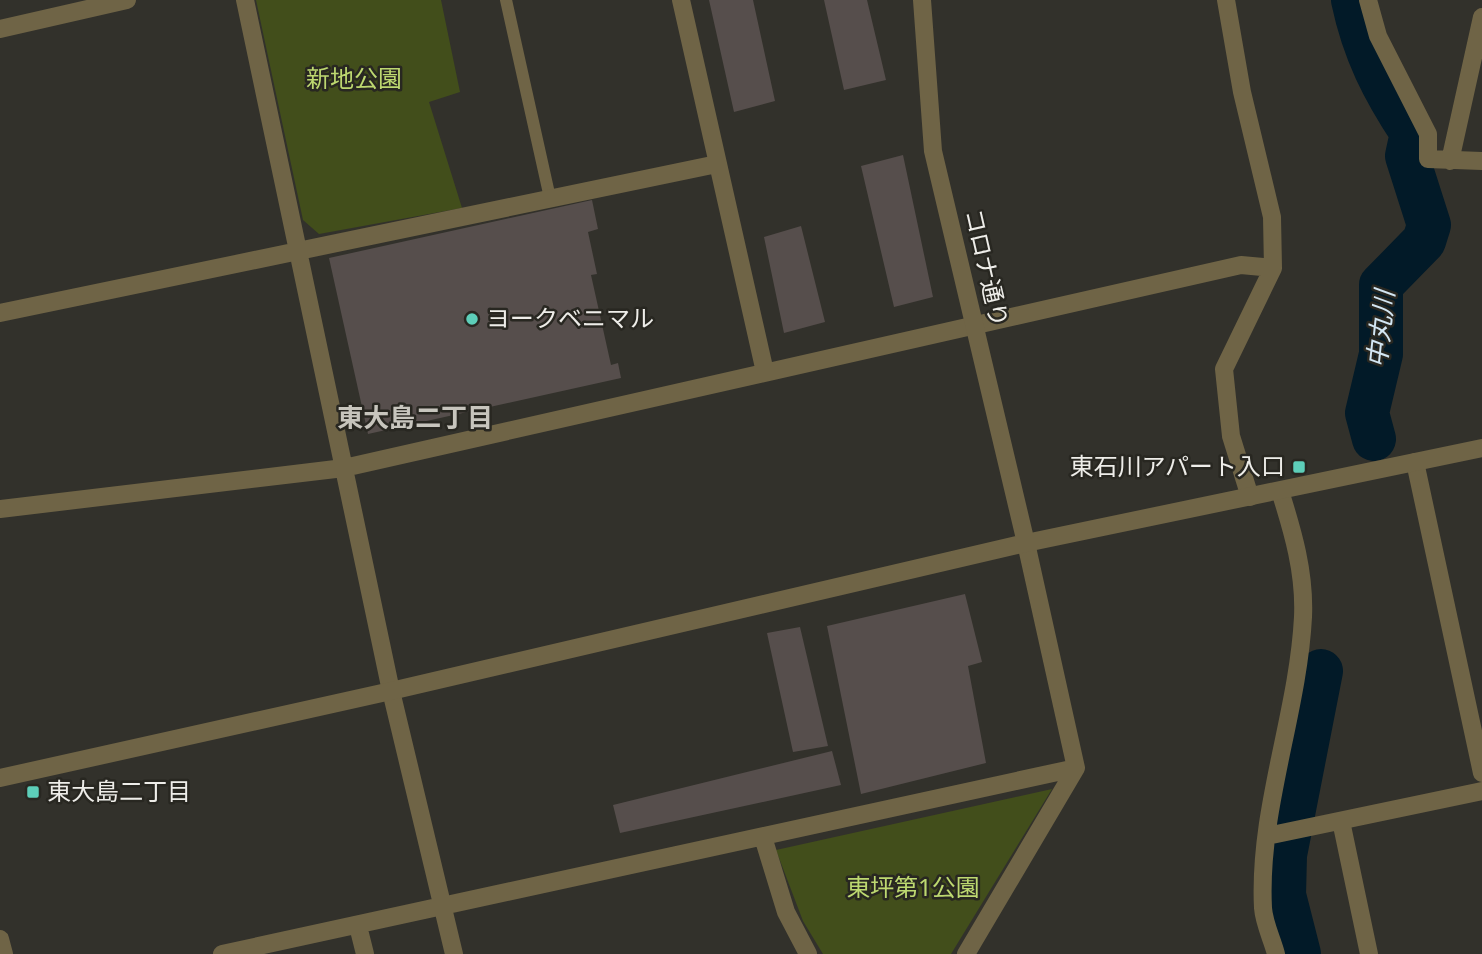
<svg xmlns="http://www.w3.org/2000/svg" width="1482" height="954" viewBox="0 0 1482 954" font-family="'Noto Sans','Noto Sans JP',sans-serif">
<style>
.green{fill:#424e1b}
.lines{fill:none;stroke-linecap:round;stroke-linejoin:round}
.river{stroke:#021a28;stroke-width:44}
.building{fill:#564e4c}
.service{stroke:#6f6446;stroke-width:12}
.minor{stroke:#6f6446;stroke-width:18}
.tertiary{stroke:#6f6446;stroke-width:18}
.poi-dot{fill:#5dceb9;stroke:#282721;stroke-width:2.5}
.labels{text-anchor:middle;stroke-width:5;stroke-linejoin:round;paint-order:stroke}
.park-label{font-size:24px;fill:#bdd870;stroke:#282721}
.street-label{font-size:24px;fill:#eeede9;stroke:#282721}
.poi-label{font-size:24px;fill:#eeede9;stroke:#282721;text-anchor:start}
.water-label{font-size:26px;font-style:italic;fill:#d3e6f3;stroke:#282721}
.neighbourhood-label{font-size:26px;font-weight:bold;fill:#c7c5bd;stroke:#282721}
</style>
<rect width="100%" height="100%" fill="#32312b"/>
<path class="green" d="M256 0H441L460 92 429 102 462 208 319 234 303 220Z
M1052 789 951 954H823L803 921 776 850Z"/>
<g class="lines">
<path class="river" d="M1353 0C1364 52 1383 89 1412 133L1407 156 1429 225 1424 241 1381 285V354L1367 413 1374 439
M1299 954 1284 895 1285 855 1321 671"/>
</g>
<path class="building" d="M709 0H753L775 101 734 112Z
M824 0H867L886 80 844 90Z
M903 155 933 297 894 307 861 166Z
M592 200 598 229 588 232 597 274 591 275 611 365 618 363 621 378 368 434 329 258Z
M801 226 825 322 784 333 764 237Z
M965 594 982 662 968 666 986 763 861 794 827 626Z
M800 627 828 746 793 752 767 633Z
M832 751 841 785 620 833 613 805Z"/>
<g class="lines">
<path class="service" d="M506 0 550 198"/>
<path class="minor" d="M245 0 391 691 454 954
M681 0 765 372
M1226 0 1242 92 1272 217 1273 268 1224 369 1231 436 1250 497
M1368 0 1378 36 1428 134V159L1482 161
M0 29 127 0
M1450 161 1482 17
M0 313 717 164
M1415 462 1482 773
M0 509 344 468 1241 265 1273 268
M1341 821 1369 954
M1267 836 1482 791
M763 837 786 912 808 954
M358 926 365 954
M0 939 4 954
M222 954 1076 768
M966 954 1076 768 1026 543
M1276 954C1272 939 1264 923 1263 908 1258 810 1298 714 1303 617 1305 573 1293 532 1280 491"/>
<path class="tertiary" d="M922 0 933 151 1026 543
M0 778 391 691 1026 543 1482 448"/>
</g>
<g class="poi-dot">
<circle cx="472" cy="319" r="7"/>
<rect x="1292" y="460" width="14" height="14" rx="3.5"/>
<rect x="26" y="785" width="14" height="14" rx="3.5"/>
</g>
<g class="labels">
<g class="park-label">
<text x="354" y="87">新地公園</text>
<text x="913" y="896">東坪第1公園</text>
</g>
<g class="street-label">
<text transform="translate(986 268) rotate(77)" y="8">コロナ通り</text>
</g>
<g class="poi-label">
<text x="486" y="327">ヨークベニマル</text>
<text x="1285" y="475" text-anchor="end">東石川アパート入口</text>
<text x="47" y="800">東大島二丁目</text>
</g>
<g class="water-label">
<text transform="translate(1381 329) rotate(-84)" y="9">中丸川</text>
</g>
<g class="neighbourhood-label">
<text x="415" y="427">東大島二丁目</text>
</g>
</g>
</svg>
